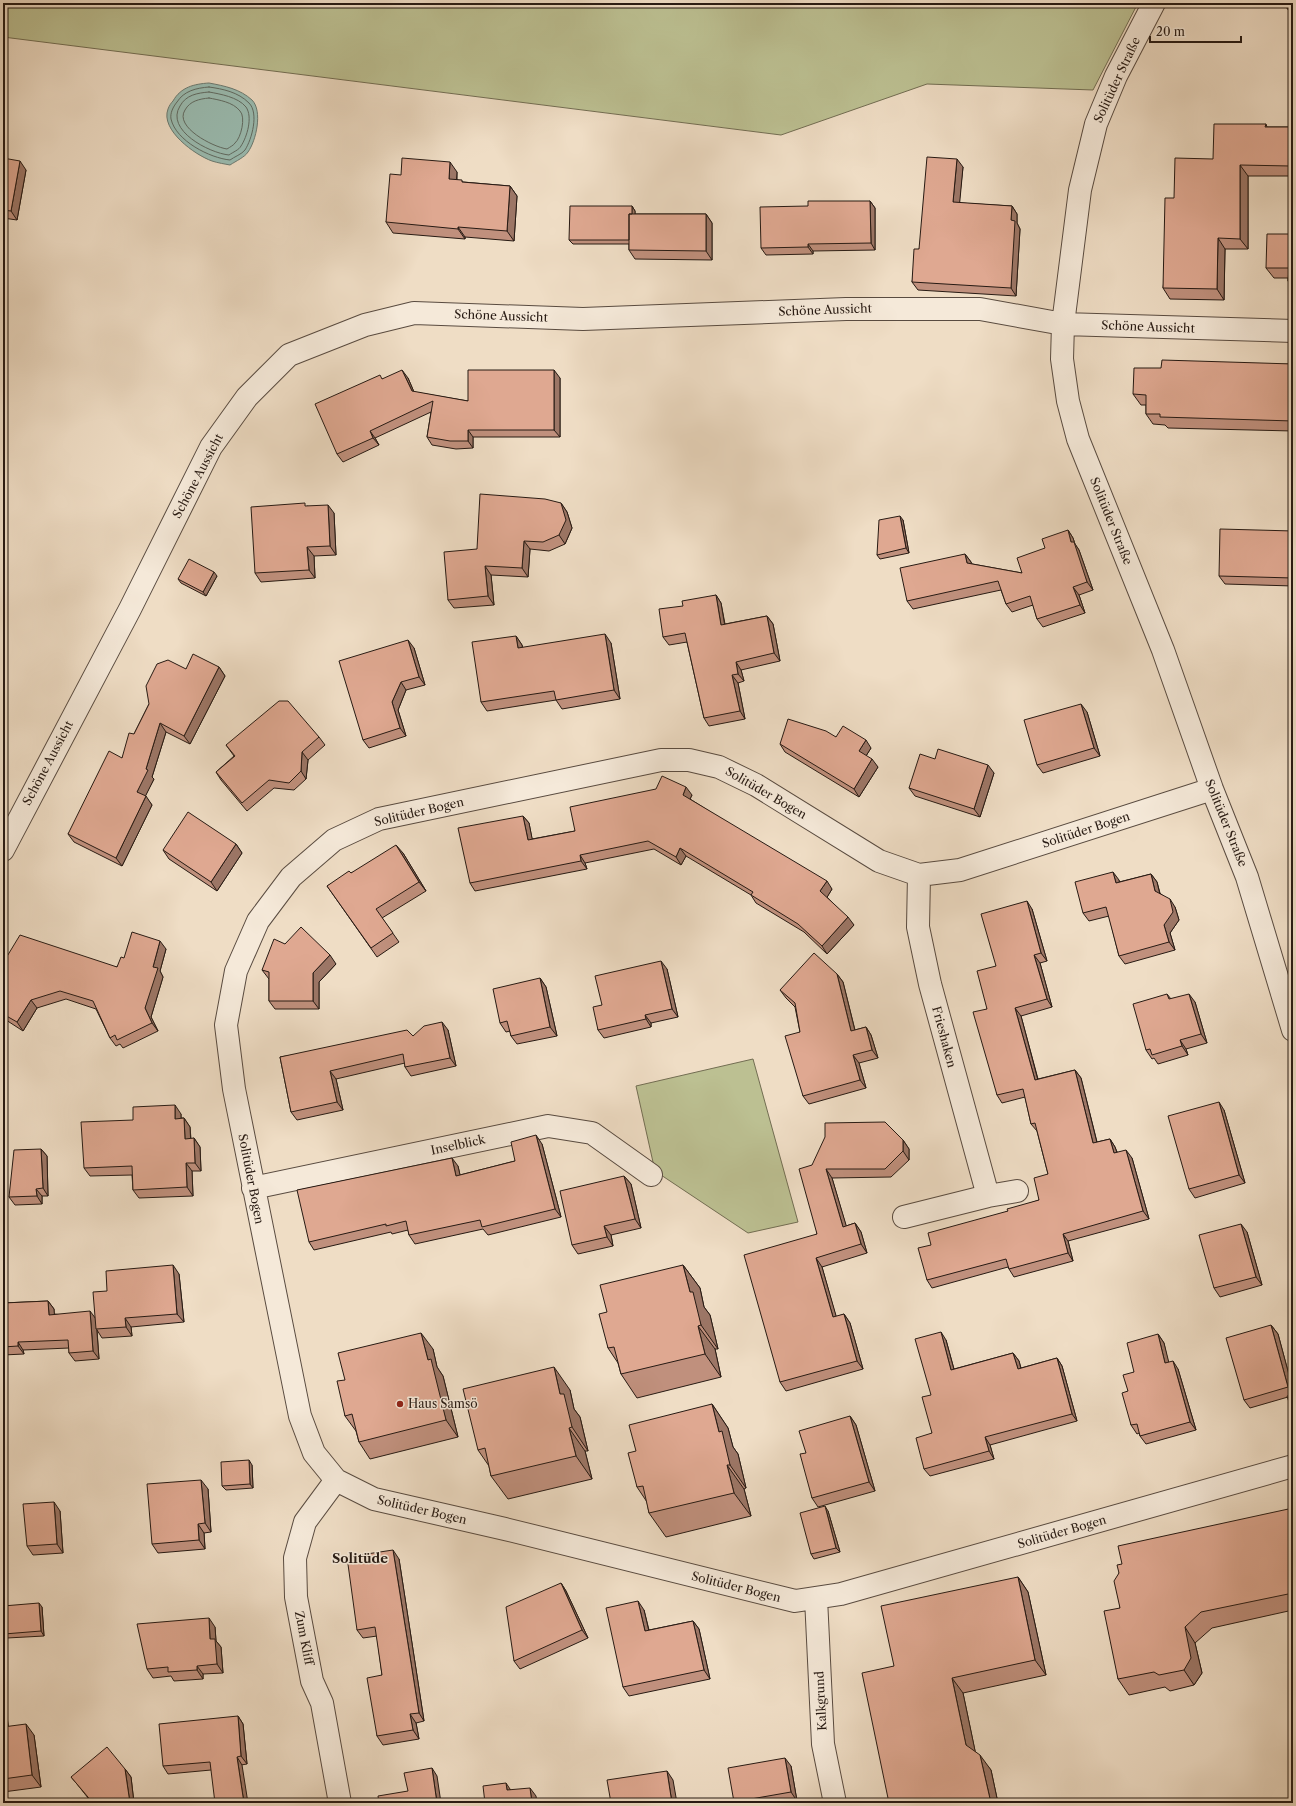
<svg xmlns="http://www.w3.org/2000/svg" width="1296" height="1806" viewBox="0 0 1296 1806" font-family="'Libre Caslon Text',serif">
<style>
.green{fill:#bcc092;stroke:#726d52}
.water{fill:#9abcb1;stroke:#6c7b72}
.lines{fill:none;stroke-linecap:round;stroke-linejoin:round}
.shore{stroke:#606b62;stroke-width:1}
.minor-casing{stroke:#594b40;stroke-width:24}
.minor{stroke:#f5e9d9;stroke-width:22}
.wall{fill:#c0907d;stroke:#271a13}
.shaded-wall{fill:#9c7666;stroke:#271a13}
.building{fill:#dfa891;stroke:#271a13}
.poi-dot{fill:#8f2418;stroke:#f5e9d9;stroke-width:1.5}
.labels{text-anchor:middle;stroke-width:3;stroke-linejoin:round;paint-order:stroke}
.street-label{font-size:12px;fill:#271a13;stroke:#f5e9d9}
.poi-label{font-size:12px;fill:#271a13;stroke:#f5e9d9;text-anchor:start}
.neighbourhood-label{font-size:13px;font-weight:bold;fill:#271a13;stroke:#f5e9d9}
</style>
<rect width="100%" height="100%" fill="#efddc5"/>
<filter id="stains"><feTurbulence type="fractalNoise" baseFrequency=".005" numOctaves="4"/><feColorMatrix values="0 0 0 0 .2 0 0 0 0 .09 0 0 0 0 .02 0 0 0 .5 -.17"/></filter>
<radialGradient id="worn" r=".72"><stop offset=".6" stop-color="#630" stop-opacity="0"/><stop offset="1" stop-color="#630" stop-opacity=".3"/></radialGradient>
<path class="green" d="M3 3H1138L1093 90 927 84 781 135 3 37Z
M753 1059 798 1222 748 1233 655 1171 636 1086Z"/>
<path class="water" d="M209 83C225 86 240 89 252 100 263 111 256 141 248 152 245 157 236 161 230 165 225 164 218 163 212 161 195 155 160 130 168 109 169 106 171 103 173 101 181 87 194 84 209 83Z"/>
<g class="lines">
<path class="shore" d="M209 87C223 89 238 92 249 103 259 113 252 139 245 150 242 154 234 157 230 160 210 158 176 141 171 119 170 113 173 107 177 102 184 91 196 88 209 87Z
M209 92C220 94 238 97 246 107 253 117 247 137 241 146 239 150 233 152 229 155 209 153 165 130 180 106 186 95 197 93 209 92Z
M209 98C219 100 233 102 240 111 246 117 241 138 235 143 234 145 230 147 227 149 213 147 174 127 185 110 190 101 199 99 209 98Z"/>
<g class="minor-casing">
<path id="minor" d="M1154 3 1116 76 1096 124 1080 190 1063 324 1062 359 1068 401 1078 439 1163 650 1212 789 1247 877 1293 1030
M1212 789 960 870 919 875 879 861 756 785 719 767 689 760H661L379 819 334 840 291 877 258 921 236 971 226 1025 234 1089 300 1416 314 1453 336 1480 374 1499 505 1529 795 1601 841 1594 1293 1466
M3 850 130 609 211 447 247 397 289 355 365 325 414 313 583 319 846 309H980L1063 324 1293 331
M919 875 918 927 930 984 988 1196
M253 1188 548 1126 592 1133 651 1175
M904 1217 988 1196 1017 1191
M336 1480 305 1522 295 1558 296 1597 312 1681 322 1703 340 1803
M816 1598 823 1744 835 1803"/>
</g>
<use href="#minor" class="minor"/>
</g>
<path class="wall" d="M1293 3V16L1286 7Z
M1266 124 1267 127H1293V176H1248V249H1225L1224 300 1170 299 1163 288 1174 198 1213 159Z
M3 158 26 170 17 220 3 218Z
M963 167 959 203 1012 206 1017 214V223L1020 229 1016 296 918 290 912 282 919 249Z
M457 172V180L463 182 510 186 517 196 514 241 465 237V239L393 233 386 222 401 175Z
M870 201 875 208V250L813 251V254L766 255 761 248Z
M632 206 635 211V214H706L712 223V260L635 259 629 250V244H573L569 240Z
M1293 208V288L1288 281V278H1274L1266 268 1290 234Z
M1293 364V431L1168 428 1165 425 1153 424 1146 414V405H1141L1133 394 1161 368Z
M408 378 414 392 468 401 560 378V437H473V448L456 449 432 445 427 437 431 412 375 438 379 445 343 462 337 454 382 379Z
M561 503 567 512 572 528 565 544 549 551 530 549 528 577 491 575 494 605 454 608 448 600 477 549Z
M307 506 334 513 336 555 314 556 315 578 261 582 255 573Z
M903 520 909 553 880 559 877 555Z
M1068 530 1073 538 1075 544 1079 550 1093 590 1079 595 1085 613 1043 627 1037 619 1033 605 1012 612 1006 604 1001 590 913 609 907 601 965 554 971 562 972 564 1022 573 1045 548Z
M1293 531V586L1225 584 1219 576Z
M217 576 206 596 181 583 178 579Z
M716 595 721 603 725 624 767 616 773 624 780 661 741 670 744 681 738 683 745 719 709 726 704 718 687 642 669 645 663 637 683 606Z
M516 636 522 645 523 648 611 643 620 699 562 709 556 700 487 711 481 702Z
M414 648 425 685 406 690 398 710 406 736 369 748 363 740Z
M219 667 225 676 190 744 166 732 152 777 154 779 145 796 152 805 122 866 74 842 68 834 122 758 149 704 186 669Z
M1087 712 1100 756 1043 773 1037 765Z
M319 737 325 745 308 760 306 779 294 790 274 788 247 811 221 780 216 772 234 756 226 745Z
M836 737 871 748 866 756 878 767 859 797 785 752 780 744Z
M935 759 994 773 980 817 915 796 909 788Z
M692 795 690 799 832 889 827 897 854 925 827 954 804 932 756 903 751 895 686 856 681 865 654 849 585 863 587 869 475 891 470 883 523 816 529 823 532 839 575 831Z
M236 844 242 853 217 891 169 859 163 850Z
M403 853 426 891 382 918 399 942 377 957 327 886 351 873Z
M1151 874 1157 882 1160 893 1175 907 1179 920 1170 933 1175 950 1125 964 1119 956 1109 916 1089 921 1083 913 1119 880V882Z
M1032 909 1047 961 1040 963 1052 1007 1021 1016 1038 1079 1075 1070 1081 1078 1097 1142 1110 1139 1115 1147 1117 1152 1132 1158 1149 1219 1068 1241 1073 1261 1014 1277 1009 1269 1008 1267 932 1288 927 1280 931 1245 1008 1211 1039 1200 1048 1174 1037 1131 1031 1124 1025 1097 1002 1103 997 1095 987 1009 996 966Z
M166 949 160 971 163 977 151 1017 158 1031 123 1048 120 1044 116 1046 110 1038 96 1009 66 999 37 1008 23 1031 3 1018V963L117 967 124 958Z
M336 964 319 982V1009H275L269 1001V979L262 970Z
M667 969 678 1017 651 1023V1027L604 1038 598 1030 602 1005Z
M837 974 843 982 855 1030 866 1027 871 1035 878 1058 859 1063 866 1088 809 1104 803 1096 800 1032 795 1007 786 998 780 990Z
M540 978 546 987 557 1036 517 1044 511 1036 510 1031 506 1032 500 1023Z
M1167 994 1171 999 1195 1002 1207 1043 1186 1049 1188 1055 1158 1064 1154 1058 1152 1059 1146 1050Z
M448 1030 456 1066 411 1076 405 1067V1063L336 1079 343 1110 297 1120 291 1112 280 1057Z
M1224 1110 1245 1183 1195 1198 1189 1189Z
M181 1114V1118H184L190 1127 191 1139 194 1138 200 1147 201 1171H192L193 1196 139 1198 133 1190 132 1175 90 1176 84 1168 133 1120Z
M903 1140 909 1149V1160L891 1177 832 1178 846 1226 855 1223 861 1232 867 1253 822 1267 836 1317 844 1314 850 1323 863 1369 786 1391 780 1382 817 1234 812 1165Z
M542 1144 561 1217 488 1235 483 1229 415 1244 409 1235 408 1230 392 1234 391 1232 314 1250 309 1242 458 1166 460 1175 515 1161Z
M41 1149 47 1156 48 1196H42V1204L15 1205 9 1197Z
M624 1176 631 1184 641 1228 611 1235 613 1246 578 1254 572 1245Z
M1247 1232 1262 1285 1220 1297 1214 1288Z
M683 1265 700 1288 704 1307 710 1315 718 1349H715L721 1377 637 1398 621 1374 618 1363 608 1348 607 1312Z
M179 1274 184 1322 131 1327 132 1336 102 1338 97 1330 99 1359 75 1361 69 1353V1348L23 1350 24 1354 3 1355V1303L48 1301 54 1309V1314L95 1319 107 1291Z
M1271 1325 1278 1334 1293 1390V1415L1288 1397 1250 1408 1244 1400Z
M1158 1334 1164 1343 1168 1362 1178 1369 1196 1430 1146 1444 1140 1436 1139 1433 1137 1434 1131 1425 1128 1391 1134 1372Z
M946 1340 954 1369 1013 1353 1019 1361 1021 1368 1057 1358 1062 1366 1077 1421 990 1445 994 1459 930 1476 924 1469 932 1433Z
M433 1349 437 1367 443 1376 458 1437 370 1459 359 1442 356 1431 345 1416V1380Z
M570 1390 574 1409 580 1417 588 1451H585L592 1479 508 1499 491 1476 489 1466 478 1450Z
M712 1404 728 1428 733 1447 738 1454 746 1488 744 1489 751 1516 666 1537 649 1513 647 1502 637 1487 636 1451Z
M850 1416 856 1425 875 1491 818 1507 812 1498 806 1453Z
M252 1465 253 1488 226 1490 222 1486Z
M208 1489 211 1532 204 1533 205 1549 158 1553 152 1544Z
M1293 1508V1610L1212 1628 1195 1643 1202 1673 1194 1685 1170 1691 1165 1687 1129 1695 1118 1679 1120 1608 1119 1573 1122 1564Z
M60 1511 63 1553 33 1555 27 1546Z
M828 1511 840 1552 814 1559 811 1554Z
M399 1559 424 1721 416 1723 419 1739 383 1745 377 1736 382 1675 377 1636 363 1638 357 1630Z
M1018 1577 1028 1592 1046 1675 963 1693 975 1751 991 1770 998 1803H889L894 1666Z
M561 1583 566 1591 588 1638 520 1669 514 1661Z
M42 1607 44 1636 7 1638 4 1634Z
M644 1610 649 1630 693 1621 699 1629 710 1679 629 1696 623 1687Z
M215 1627 216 1641 221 1647 223 1673 203 1674V1679L174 1681 171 1676 153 1678 147 1669Z
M3 1687 8 1726 34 1735 41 1787 3 1792Z
M238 1716 243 1724 247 1764 211 1770 168 1774 163 1766Z
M791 1766 797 1801 784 1803H735L734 1802Z
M125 1769 131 1777 134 1803H92L77 1784 71 1777Z"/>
<path class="shaded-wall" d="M1293 152V171L1290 166Z
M957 159 963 167 959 210 953 202Z
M20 161 26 170 17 220 11 211Z
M450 162 457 172 456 189 449 179Z
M1240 165 1248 176V249L1240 239Z
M510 186 517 196 514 241 507 231Z
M870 201 875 208V250L871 243Z
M632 206 635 211V244L631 240Z
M1012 206 1017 214V223L1020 229 1016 296 1011 288V220Z
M706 214 712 223V260L706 251Z
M458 227 465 237V239L458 229Z
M1218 238 1225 249 1224 300 1217 289Z
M808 244 813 251V254L808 247Z
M402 370 408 378 417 399 412 391Z
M554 370 560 378V437L554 430Z
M468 430 473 437V448L468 441Z
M370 431 375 438 379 445 373 438Z
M561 503 567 512 572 528 565 544 559 535Z
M328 505 334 513 336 555 330 546Z
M900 516 903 520 909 553 906 548Z
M1068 530 1073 538 1075 544 1079 550 1093 590 1087 582 1071 542Z
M524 541 530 549 528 577 522 568Z
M307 547 314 556 315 578 309 570Z
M965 554 971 562 973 572 967 563Z
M485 566 491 575 494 605 488 596Z
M214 572 217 576 206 596 203 592Z
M1073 587 1079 595 1085 613 1080 605Z
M716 595 721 603 726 633 721 625Z
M767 616 773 624 780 661 774 653Z
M605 634 611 643 620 699 614 690Z
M516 636 522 645 524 657 518 648Z
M408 640 414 648 425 685 419 677Z
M736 662 741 670 744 681 738 674Z
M219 667 225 676 190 744 184 736Z
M732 675 738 683 745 719 740 711Z
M401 682 406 690 398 710 406 736 400 728 392 702Z
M1081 704 1087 712 1100 756 1094 748Z
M160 723 166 732 152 777 154 779 143 801 137 792 146 769Z
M866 740 871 748 864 759 859 751Z
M302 752 308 760 306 779 301 771Z
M872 759 878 767 859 797 854 789Z
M988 765 994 773 980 817 974 809Z
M686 787 692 795 688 803 683 795Z
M146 796 152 805 122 866 116 858Z
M523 816 529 823 534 848 528 840Z
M236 844 242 853 217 891 211 882Z
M396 845 403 853 426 891 419 882Z
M680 848 686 856 681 865 676 857Z
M580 855 585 863 587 869 581 861Z
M1113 872 1119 880 1121 891 1116 883Z
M1151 874 1157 882 1161 899 1155 891Z
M827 881 832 889 826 899 820 891Z
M1170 899 1175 907 1179 920 1170 933 1175 950 1169 942 1164 925Z
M1027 901 1032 909 1047 961 1041 953Z
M848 917 854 925 827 954 822 946Z
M160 941 166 949 160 971 163 977 151 1017 158 1031 152 1023 145 1008 153 967Z
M330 955 336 964 319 982V1009L313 1001V973Z
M1034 955 1040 963 1052 1007 1047 999Z
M661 961 667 969 678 1017 672 1009Z
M837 974 843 982 857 1039 851 1031Z
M540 978 546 987 557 1036 550 1027Z
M1189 994 1195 1002 1207 1043 1201 1034Z
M31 1000 37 1008 23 1031 17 1022Z
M1015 1008 1021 1016 1040 1088 1035 1080Z
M645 1015 651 1023V1027L646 1019Z
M442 1022 448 1030 456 1066 450 1058Z
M866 1027 871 1035 878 1058 872 1050Z
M1180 1040 1186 1049 1188 1055 1182 1046Z
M853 1055 859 1063 866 1088 860 1080Z
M1075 1070 1081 1078 1099 1151 1093 1143Z
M330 1071 336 1079 343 1110 337 1102Z
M1219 1102 1224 1110 1245 1183 1239 1175Z
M175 1105 181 1114V1127L175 1119Z
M184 1118 190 1127 191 1147 185 1139Z
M536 1135 542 1144 561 1217 555 1209Z
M194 1138 200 1147 201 1171 195 1163Z
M1110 1139 1115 1147 1120 1161 1114 1153Z
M903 1140 909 1149V1160L903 1151Z
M41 1149 47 1156 48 1196 43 1188Z
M1126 1150 1132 1158 1149 1219 1143 1211Z
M452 1158 458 1166 462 1184 456 1176Z
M186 1163 192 1171 193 1196 187 1187Z
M826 1169 832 1178 849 1235 843 1227Z
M624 1176 631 1184 641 1228 635 1219Z
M36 1189 42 1196V1204L37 1196Z
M855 1223 861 1232 867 1253 861 1244Z
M1241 1224 1247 1232 1262 1285 1256 1277Z
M604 1226 611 1235 613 1246 607 1237Z
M1063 1234 1068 1241 1073 1261 1068 1253Z
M816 1258 822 1267 839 1326 833 1317Z
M173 1265 179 1274 184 1322 177 1314Z
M683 1265 700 1288 704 1307 710 1315 718 1349 701 1325 690 1292Z
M48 1301 54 1309 55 1323 49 1315Z
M90 1311 96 1319 99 1359 93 1351Z
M844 1314 850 1323 863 1369 857 1361Z
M125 1318 131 1327 132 1336 126 1327Z
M1271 1325 1278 1334 1293 1390V1393L1288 1387Z
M698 1326 715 1349 721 1377 705 1354Z
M941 1332 946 1340 956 1377 951 1370Z
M421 1333 433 1349 437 1367 443 1376 458 1437 446 1420 428 1360Z
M1158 1334 1164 1343 1171 1371 1165 1363Z
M18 1342 23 1350 24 1354 18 1346Z
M1013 1353 1019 1361 1023 1377 1018 1369Z
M1057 1358 1062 1366 1077 1421 1072 1414Z
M1173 1361 1178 1369 1196 1430 1190 1422Z
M554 1367 570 1390 574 1409 580 1417 588 1451 572 1427 560 1394Z
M712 1404 728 1428 733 1447 738 1454 746 1488 730 1465 719 1432Z
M850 1416 856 1425 875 1491 869 1482Z
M569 1428 585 1451 592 1479 576 1456Z
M985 1437 990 1445 994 1459 989 1451Z
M249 1460 252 1465 253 1488 250 1484Z
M727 1465 744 1489 751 1516 734 1493Z
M201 1480 208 1489 211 1532 205 1523Z
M54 1502 60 1511 63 1553 57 1544Z
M825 1506 828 1511 840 1552 836 1548Z
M198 1524 204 1533 205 1549 199 1540Z
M393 1550 399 1559 424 1721 419 1713Z
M1018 1577 1028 1592 1046 1675 1035 1660Z
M561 1583 566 1591 588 1638 582 1630Z
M638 1601 644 1610 651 1640 645 1631Z
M39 1603 42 1607 44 1636 41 1631Z
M209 1618 215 1627 216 1641 221 1647 223 1673 217 1664 210 1639Z
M693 1621 699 1629 710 1679 704 1670Z
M1185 1627 1195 1643 1202 1673 1194 1685 1184 1670Z
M197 1666 203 1674V1679L197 1670Z
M952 1678 963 1693 977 1760 966 1745Z
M3 1687 10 1738 3 1728Z
M410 1714 416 1723 419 1739 413 1730Z
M238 1716 243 1724 247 1764 241 1756Z
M26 1724 34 1735 41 1787 32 1775Z
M980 1755 991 1770 998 1803H991Z
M237 1757 242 1765 248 1803H244Z
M785 1758 791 1766 797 1801 791 1792Z
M432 1768 437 1776 441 1803H437Z
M125 1769 131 1777 134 1803H130Z
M667 1771 673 1780 677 1803H672Z
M506 1783 512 1792 507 1790Z
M530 1788 536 1796 537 1803H532Z"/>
<path class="building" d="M1287 3H1293V9L1286 7Z
M1214 124H1266L1265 127H1293V152L1290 166 1240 165V239L1218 238 1217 289 1163 288 1165 198H1174L1175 158 1213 159Z
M927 157 957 159 953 202 1012 206 1011 220 1015 221 1011 288 912 282 914 249H919Z
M3 158 20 161 11 211 3 210Z
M402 158 450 162 449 179 462 180V182L510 186 507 231 458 227V229L386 222 390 174 401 175Z
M808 201H870L871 243 808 244V247L761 248 760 207 808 206Z
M570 206H632V214H629V240H569Z
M1290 208H1293V281H1288L1289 268H1266L1267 234H1290Z
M629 214H706V251L629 250Z
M1162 360 1293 364V421L1160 417V414H1146V395L1133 394 1134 368H1161Z
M402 370 412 391 468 401V370H554V430H468V441H450L427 437 433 401 370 431 373 438 337 454 315 404 380 375 382 379Z
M480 494 545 499 561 503 566 520 559 535 543 542 524 541 522 568 485 566 488 596 448 600 444 552 477 549Z
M305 503V506L328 505 330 546 307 547 309 570 255 573 251 507Z
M900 516 906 548 877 555 879 520Z
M1220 529 1293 531V578L1219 576Z
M1068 530 1071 542H1074L1087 582 1073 587 1080 605 1037 619 1030 596 1006 604 998 581 907 601 900 568 965 554 967 563 1022 573 1017 558 1045 548 1042 539Z
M189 559 214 572 203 592 178 579Z
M716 595 721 625 767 616 774 653 736 662 738 674 732 675 740 711 704 718 685 633 663 637 659 609 683 606 682 601Z
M605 634 614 690 556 700 554 691 481 702 472 642 516 636 518 648Z
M408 640 419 677 401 682 392 702 400 728 363 740 339 661Z
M193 654 219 667 184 736 160 723 146 769 148 770 137 792 146 796 116 858 68 834 109 751 122 758 129 733 134 734 149 704 146 686 157 664 168 660 186 669Z
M279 701H288L319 737 302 752 301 771 289 783 269 780 242 803 216 772 235 756 226 745Z
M1081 704 1094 748 1037 765 1024 720Z
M788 719 826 731 836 737 843 726 866 740 859 751 872 759 854 789 780 744Z
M938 749 988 765 974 809 909 788 920 754 935 759Z
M662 776 686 787 683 795 827 881 820 891 848 917 822 946 798 924 751 895 753 892 680 848 676 857 648 841 580 855 581 861 470 883 458 828 523 816 528 840 575 831 570 807 656 789Z
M188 812 236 844 211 882 163 850Z
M396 845 419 882 376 909 393 933 371 948 327 886 349 871 351 873Z
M1113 872 1116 883 1151 874 1155 891 1170 899 1173 912 1164 925 1169 942 1119 956 1106 907 1083 913 1075 882Z
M1027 901 1041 953 1034 955 1047 999 1015 1008 1035 1080 1075 1070 1093 1143 1110 1139 1114 1153 1126 1150 1143 1211 1063 1234 1068 1253 1009 1269 1006 1259 927 1280 918 1248 931 1245 928 1233 1008 1211 1007 1209 1039 1200 1034 1178 1048 1174 1035 1123 1031 1124 1023 1089 997 1095 973 1012 987 1009 977 971 996 966 981 914Z
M301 927 330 955 313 973V1001H269V972L262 970 274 939 285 944Z
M132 932 160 941 153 967 158 968 145 1008 152 1023 117 1040 115 1035 110 1038 93 1001 60 991 31 1000 17 1022 3 1014V963L20 935 117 967 121 957 124 958Z
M814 953 837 974 851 1031 866 1027 872 1050 853 1055 860 1080 803 1096 785 1036 800 1032 795 1003 780 990Z
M661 961 672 1009 645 1015 646 1019 598 1030 593 1007 602 1005 595 976Z
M540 978 550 1027 511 1036 507 1021 500 1023 493 989Z
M1167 994 1169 999 1189 994 1201 1034 1180 1040 1182 1046 1152 1055 1150 1049 1146 1050 1133 1004Z
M442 1022 450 1058 405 1067 403 1054 330 1071 337 1102 291 1112 280 1057 407 1030 413 1036 424 1026Z
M1219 1102 1239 1175 1189 1189 1168 1116Z
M175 1105V1119L184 1118 185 1139 194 1138 195 1163H186L187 1187 133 1190 132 1166 84 1168 81 1122 133 1120V1107Z
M885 1122 903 1140V1151L885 1169H826L843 1227 855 1223 861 1244 816 1258 833 1317 844 1314 857 1361 780 1382 744 1255 817 1234 799 1169 812 1165 825 1137V1123Z
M536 1135 555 1209 482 1227 480 1220 409 1235 406 1221 386 1226V1224L309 1242 297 1190 452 1158 456 1176 515 1161 511 1142Z
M41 1149 43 1188 36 1189 37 1196 9 1197 14 1150Z
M624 1176 635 1219 604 1226 607 1237 572 1245 560 1191Z
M1241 1224 1256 1277 1214 1288 1199 1235Z
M173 1265 177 1314 125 1318 126 1327 96 1329 93 1292 107 1291 106 1271Z
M683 1265 690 1292H693L701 1325 698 1326 705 1354 621 1374 614 1347 608 1348 599 1314 607 1312 600 1285Z
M48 1301 49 1315 90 1311 93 1351 69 1353 68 1340 18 1342V1346L3 1347V1303Z
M1271 1325 1288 1387 1244 1400 1226 1338Z
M941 1332 951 1370 1013 1353 1018 1369 1057 1358 1072 1414 985 1437 989 1451 924 1469 916 1438 932 1433 922 1397 931 1395 915 1339Z
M421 1333 428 1360 431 1359 446 1420 359 1442 352 1414 345 1416 337 1381 345 1380 338 1353Z
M1158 1334 1165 1363 1173 1361 1190 1422 1140 1436 1137 1424 1131 1425 1122 1393 1128 1391 1123 1375 1134 1372 1127 1343Z
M554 1367 560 1394H564L572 1427 569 1428 576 1456 491 1476 485 1448 478 1450 463 1389Z
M1293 1395V1415L1287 1396Z
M712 1404 719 1432 722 1431 730 1465H727L734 1493 649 1513 643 1486 637 1487 628 1453 636 1451 629 1425Z
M850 1416 869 1482 812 1498 800 1454 806 1453 799 1431Z
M249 1460 250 1484 222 1486 221 1462Z
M201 1480 205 1523 198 1524 199 1540 152 1544 147 1484Z
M54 1502 57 1544 27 1546 23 1504Z
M825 1506 836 1548 811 1554 800 1513Z
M1293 1508V1593L1201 1612 1185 1627 1191 1658 1184 1670 1159 1675 1154 1672 1118 1679 1104 1611 1120 1608 1114 1581 1119 1573 1117 1565 1122 1564 1118 1546Z
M393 1550 419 1713 410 1714 413 1730 377 1736 367 1678 382 1675 375 1627 357 1630 347 1557Z
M1018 1577 1035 1660 952 1678 966 1745 980 1755 991 1803H889L862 1673 894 1666 881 1606Z
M561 1583 582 1630 514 1661 506 1607Z
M638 1601 645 1631 693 1621 704 1670 623 1687 606 1608Z
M39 1603 41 1631 4 1634 3 1620V1606Z
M209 1618 210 1639H215L217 1664 197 1666V1670L168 1672V1667L147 1669 137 1624Z
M238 1716 241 1756 237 1757 244 1803H215L210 1762 163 1766 159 1724Z
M26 1724 32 1775 3 1779V1727Z
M107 1747 125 1769 130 1803H93L71 1777Z
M785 1758 791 1792 734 1802 728 1768Z
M432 1768 437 1803H379L378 1796 408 1791 404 1773Z
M667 1771 672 1803H611L607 1780Z
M506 1783 507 1790 530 1788 532 1803H485L483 1786Z
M296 1799V1803H270Z"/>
<circle class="poi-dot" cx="400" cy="1404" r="4"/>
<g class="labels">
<g class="street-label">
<text transform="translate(1117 80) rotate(-65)" y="4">Solitüder Straße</text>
<text transform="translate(825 310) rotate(-2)" y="4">Schöne Aussicht</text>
<text transform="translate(501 316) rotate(2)" y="4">Schöne Aussicht</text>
<text transform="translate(1148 327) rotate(2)" y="4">Schöne Aussicht</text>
<text transform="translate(198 476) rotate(-62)" y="4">Schöne Aussicht</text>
<text transform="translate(1111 521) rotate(68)" y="4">Solitüder Straße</text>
<text transform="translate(48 763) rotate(-62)" y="4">Schöne Aussicht</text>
<text transform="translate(766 793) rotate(30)" y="4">Solitüder Bogen</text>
<text transform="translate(419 812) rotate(-13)" y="4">Solitüder Bogen</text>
<text transform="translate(1226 823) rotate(68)" y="4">Solitüder Straße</text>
<text transform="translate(1086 830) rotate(-18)" y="4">Solitüder Bogen</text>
<text transform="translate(944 1037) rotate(75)" y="4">Frieshaken</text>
<text transform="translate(458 1145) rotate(-12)" y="4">Inselblick</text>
<text transform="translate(251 1179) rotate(79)" y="4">Solitüder Bogen</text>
<text transform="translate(422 1510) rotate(13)" y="4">Solitüder Bogen</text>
<text transform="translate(1062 1532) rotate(-16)" y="4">Solitüder Bogen</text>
<text transform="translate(736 1587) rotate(14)" y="4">Solitüder Bogen</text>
<text transform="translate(304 1638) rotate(79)" y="4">Zum Kliff</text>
<text transform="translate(821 1701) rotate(-93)" y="4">Kalkgrund</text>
</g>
<g class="poi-label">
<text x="408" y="1408">Haus Samsö</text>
</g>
<g class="neighbourhood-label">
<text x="360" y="1563">Solitüde</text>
</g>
</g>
<rect width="1296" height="1806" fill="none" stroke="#efddc5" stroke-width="16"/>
<rect x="4" y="4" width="1288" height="1798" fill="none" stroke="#271a13" stroke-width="2"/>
<rect x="8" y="8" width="1280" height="1790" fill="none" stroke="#271a13"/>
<path d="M1150 36v6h91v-6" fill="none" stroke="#271a13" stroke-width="2"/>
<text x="1156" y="36" font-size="12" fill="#271a13" stroke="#f5e9d9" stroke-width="3" paint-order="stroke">20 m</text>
<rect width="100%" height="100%" filter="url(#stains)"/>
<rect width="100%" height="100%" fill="url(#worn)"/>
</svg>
